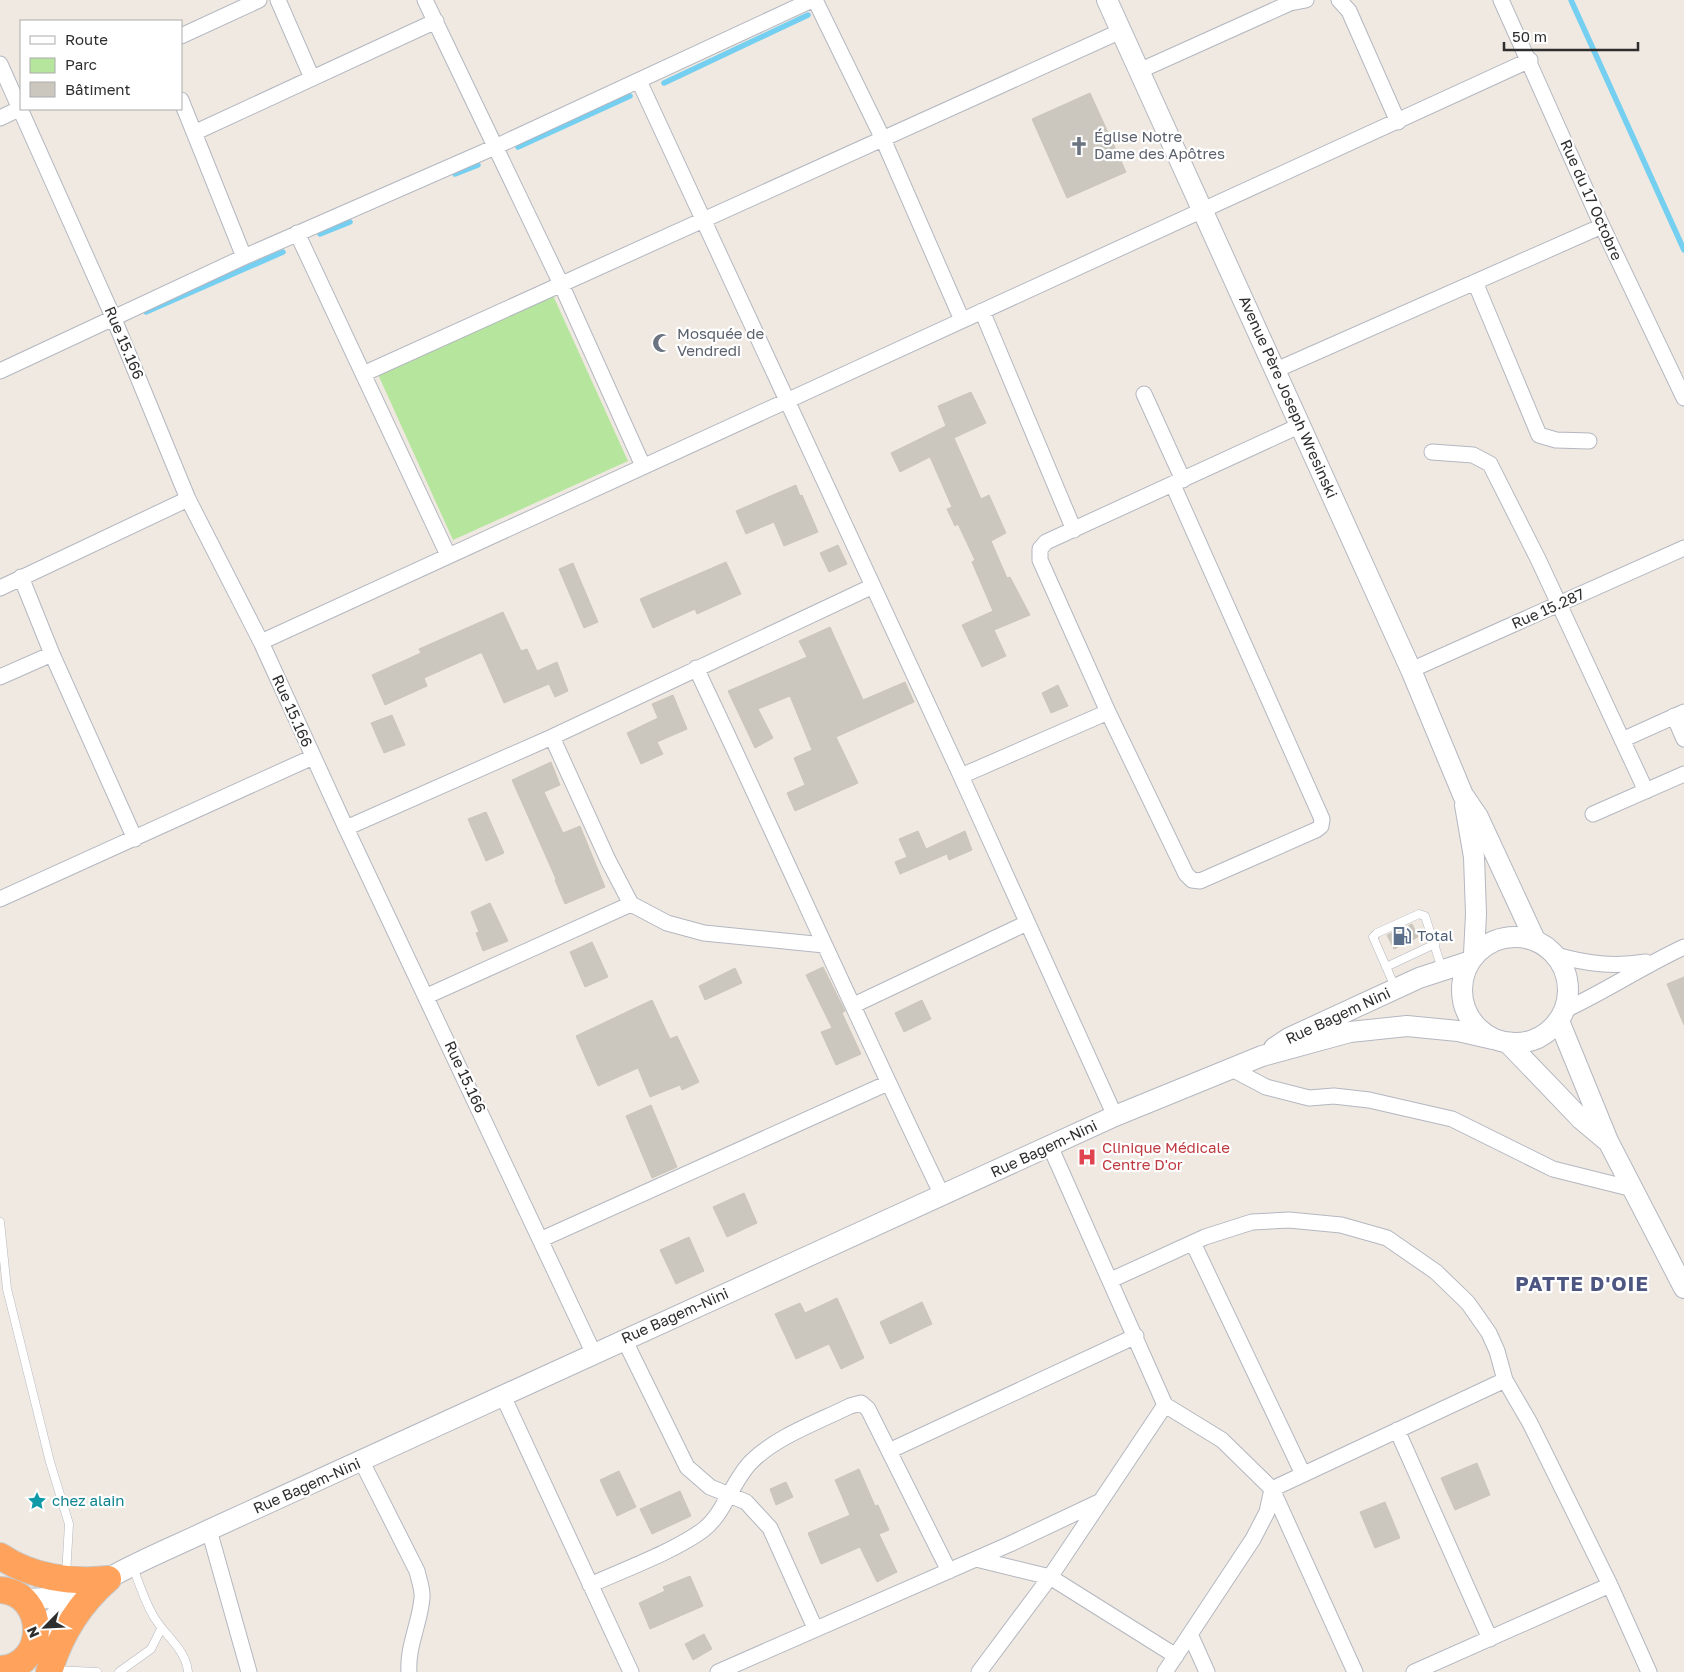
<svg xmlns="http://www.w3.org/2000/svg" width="1684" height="1672" viewBox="0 0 1684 1672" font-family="'Golos Text',sans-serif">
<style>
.green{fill:#b6e59e}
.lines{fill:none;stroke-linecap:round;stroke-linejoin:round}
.stream{stroke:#75cff0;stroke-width:5.5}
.building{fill:#cbc7bf;stroke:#cbc5ba}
.lane-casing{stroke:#b4b7c1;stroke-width:9}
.street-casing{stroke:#b4b7c1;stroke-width:17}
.secondary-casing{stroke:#b4b7c1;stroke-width:22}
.highway-casing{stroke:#c9c9c9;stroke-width:28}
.lane{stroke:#fff;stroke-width:8}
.street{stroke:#fff;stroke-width:15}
.secondary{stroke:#fff;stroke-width:20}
.highway{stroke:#ffa35c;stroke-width:26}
.labels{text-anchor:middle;stroke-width:4.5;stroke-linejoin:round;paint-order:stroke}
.worship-label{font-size:15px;fill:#5b616d;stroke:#fff;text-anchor:start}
.street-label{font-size:15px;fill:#2e2e2e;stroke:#fff}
.service-label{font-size:15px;fill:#4e5e75;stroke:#fff;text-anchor:start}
.health-label{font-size:15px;fill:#be3a42;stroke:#fff;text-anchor:start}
.culture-label{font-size:15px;fill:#0d838f;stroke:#fff;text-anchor:start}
.district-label{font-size:20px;font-weight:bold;letter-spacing:1px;fill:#4d5680;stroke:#fff}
</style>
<rect width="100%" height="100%" fill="#efe9e1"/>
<path class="green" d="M551 291 628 461 453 540 376 370Z"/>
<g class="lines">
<path class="stream" d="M1571 0 1684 250
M664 83 808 15
M518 147 630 96
M455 174 478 165
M320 234 350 222
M146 312 283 252"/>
</g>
<path class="building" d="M1090 93 1126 172 1067 198 1032 119Z
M971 392 986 423 954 438 981 499 989 495 1006 533 991 541 1007 578 1010 577 1030 615 994 630 1006 656 982 667 962 625 993 611 972 562 975 560 958 524 955 526 947 509 952 507 930 457 900 472 891 453 946 426 938 406Z
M796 485 800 496 802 495 818 532 784 546 774 522 746 534 736 511Z
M838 545 847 564 829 572 820 553Z
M726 562 741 594 697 614 695 609 653 628 640 599Z
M573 563 598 622 584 628 559 569Z
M503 612 521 651 527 649 537 671 557 662 568 691 555 697 549 684 504 703 482 653H480L424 678 427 686 385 705 372 675 421 653 419 649Z
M830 627 863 700 905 682 914 702 836 737 858 783 795 811 787 793 805 785 794 758 812 750 790 696 758 709 773 738 755 748 728 691 807 657 799 641Z
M1058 685 1068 706 1051 713 1042 693Z
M673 695 687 729 657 742 663 754 641 764 627 733 658 718 652 704Z
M392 715 405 745 384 753 371 723Z
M551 762 560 785 544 792 563 833 580 826 605 887 565 904 555 880 556 879 512 780Z
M486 812 504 853 486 861 468 819Z
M918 831 926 849 965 831 972 850 949 860 947 854 900 874 895 862 907 857 899 839Z
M490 903 508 941 483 951 476 933 479 932 471 912Z
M1412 924 1418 937 1394 949 1387 935Z
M592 942 608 977 585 987 570 952Z
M823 967 845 1011 842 1013 861 1054 836 1065 821 1032 832 1028 806 975Z
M735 968 742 983 705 1000 699 986Z
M1684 977V1025L1667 984Z
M652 1000 670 1039 677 1036 699 1082 682 1090 680 1085 650 1097 638 1068 598 1086 576 1036Z
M922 1000 931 1019 904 1032 895 1013Z
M651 1105 677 1167 652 1178 626 1116Z
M744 1193 757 1223 727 1237 713 1207Z
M689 1237 704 1271 676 1284 660 1250Z
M837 1298 864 1358 841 1369 829 1344 796 1359 775 1314 800 1303 805 1313Z
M922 1302 932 1324 890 1344 880 1322Z
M1477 1463 1490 1495 1455 1510 1441 1478Z
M859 1469 875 1506 878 1505 889 1530 879 1534 897 1572 877 1582 860 1547 821 1564 808 1533 850 1515 835 1480Z
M619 1471 636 1507 617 1516 600 1480Z
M786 1482 793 1497 776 1505 770 1489Z
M680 1491 691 1516 652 1534 640 1509Z
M1385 1502 1400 1538 1375 1548 1360 1512Z
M690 1576 703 1606 650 1629 639 1603 665 1591 663 1587Z
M704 1634 712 1649 693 1660 685 1644Z"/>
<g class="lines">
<g class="lane-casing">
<path id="lane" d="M1386 967 1435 944
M1395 987 1373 937 1377 933 1419 914 1425 916 1442 969
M0 1222 7 1289 50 1462 69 1524 66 1575
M133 1567C139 1584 145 1602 154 1617 165 1636 186 1649 188 1672
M54 1670 97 1672
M119 1672 151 1649 161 1629"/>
</g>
<g class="street-casing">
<path id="street" d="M278 0 312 78
M425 0 561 284 643 466
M815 0 883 139 962 320
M1339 0 1349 11 1398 122
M1501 0 1602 226 1684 398
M181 36 259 0
M0 64 114 319 188 499 261 642 346 828 594 1354
M1139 71 1290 3 1306 0
M639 81 961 776 1115 1116
M181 100 244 257
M0 118 21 108
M196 132 436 21
M297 233 448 555
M1475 282 1539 435 1556 440 1589 441
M982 311 1074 530
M1276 370 1602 226
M0 371 244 257 495 147 812 0
M363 374 1121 31
M1144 394 1183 480
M1432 452 1473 455 1490 464 1538 559 1646 791
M1173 485 1322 819 1321 826 1316 830 1200 881 1192 880 1186 874 1108 712 1040 560V549L1046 542 1301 425
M21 577 52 654 135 839
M0 588 188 499
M261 642 1530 60
M696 668C779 843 858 1021 942 1195
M1411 670 1684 548
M0 677 52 654
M1674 716 1684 739
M552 737 608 860 631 904 667 923 704 933 824 945
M1622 740 1684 712
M961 776 1108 712
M1593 814 1684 774
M346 828 552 737 873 586
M0 899 313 757
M1556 955C1587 964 1614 967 1646 962
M427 996 631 904
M854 1005 1027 923
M1565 1010C1606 991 1643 966 1684 947
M1232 1069 1266 1087 1309 1098 1334 1096 1369 1100 1452 1119 1553 1169 1633 1189
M1050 1146 1165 1405 1222 1440 1272 1489 1355 1672
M542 1239 888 1083
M1193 1243 1303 1474
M1111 1280 1205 1237 1252 1222 1289 1220 1341 1225 1387 1238 1436 1272 1468 1303 1489 1333 1497 1351 1505 1380 1530 1423 1610 1585 1649 1672
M624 1339 687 1467 710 1487 746 1502 770 1528 815 1628
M503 1396 631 1672
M1397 1430 1490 1639
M889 1451 1136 1336
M362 1462 417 1571C419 1580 423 1590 422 1598 420 1623 407 1647 409 1672
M1272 1489 1505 1380
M209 1530 249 1672
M976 1559 1050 1577 1176 1656
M590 1585C623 1570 675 1551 703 1530 725 1513 732 1481 751 1462 777 1436 818 1422 850 1406L861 1403 868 1409 949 1571
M1190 1634 1207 1672
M718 1672 1010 1544 1101 1501
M979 1672 1050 1577 1165 1405
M1165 1672 1253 1539 1267 1512 1272 1489
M1414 1672 1610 1585"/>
</g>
<g class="secondary-casing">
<path id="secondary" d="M1107 0 1411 670 1463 795 1478 817 1535 940
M1465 805 1474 857 1476 914 1474 954
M1462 990a53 53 0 1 1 106 0a53 53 0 1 1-106 0Z
M1559 1021 1608 1141 1684 1288
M1508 1043 1581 1119 1606 1140
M1274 1048 1289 1038 1419 978 1468 962
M23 1599 50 1598 81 1590
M37 1636C78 1583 151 1558 209 1530L1115 1116 1262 1056 1350 1032 1407 1026 1458 1031 1493 1039"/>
</g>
<g class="highway-casing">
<path id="highway" d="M0 1556C31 1577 71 1583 108 1579
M0 1590C48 1593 48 1667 0 1669
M49 1672C60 1635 79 1604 108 1579"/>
</g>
<use href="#lane" class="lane"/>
<use href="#street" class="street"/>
<use href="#secondary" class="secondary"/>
<use href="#highway" class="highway"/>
</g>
<defs>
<g id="church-bare" transform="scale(1.5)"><path d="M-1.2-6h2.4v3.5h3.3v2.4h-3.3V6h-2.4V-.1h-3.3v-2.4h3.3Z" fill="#6b7280" stroke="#fff" stroke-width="2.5" paint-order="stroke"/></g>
<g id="mosque-bare" transform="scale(1.5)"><path d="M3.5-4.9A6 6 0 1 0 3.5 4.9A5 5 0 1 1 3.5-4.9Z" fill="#6b7280" stroke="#fff" stroke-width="2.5" paint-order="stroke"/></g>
<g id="fuel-bare" transform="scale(1.5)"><path d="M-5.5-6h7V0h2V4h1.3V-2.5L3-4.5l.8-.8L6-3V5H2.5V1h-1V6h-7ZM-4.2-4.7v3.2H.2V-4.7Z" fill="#5c6f8a" stroke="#fff" stroke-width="2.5" paint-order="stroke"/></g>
<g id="hospital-bare" transform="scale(1.5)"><path d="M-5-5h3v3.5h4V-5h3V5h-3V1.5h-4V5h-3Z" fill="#e0444e" stroke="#fff" stroke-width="2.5" paint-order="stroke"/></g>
<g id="sight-bare" transform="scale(1.5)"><path d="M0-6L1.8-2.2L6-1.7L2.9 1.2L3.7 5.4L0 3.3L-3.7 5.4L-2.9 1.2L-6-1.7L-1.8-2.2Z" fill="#0f9aa8" stroke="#fff" stroke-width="2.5" paint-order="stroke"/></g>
</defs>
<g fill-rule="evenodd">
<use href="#church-bare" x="1079" y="146"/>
<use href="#mosque-bare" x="662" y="343"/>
<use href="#fuel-bare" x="1402" y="936"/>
<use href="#hospital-bare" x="1087" y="1157"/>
<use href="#sight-bare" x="37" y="1501"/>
</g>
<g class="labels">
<g class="worship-label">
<text x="1094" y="142">Église Notre<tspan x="1094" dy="17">Dame des Apôtres</tspan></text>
<text x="677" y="339">Mosquée de<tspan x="677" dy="17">Vendredi</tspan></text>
</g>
<g class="street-label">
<text transform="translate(1591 200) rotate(66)" y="5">Rue du 17 Octobre</text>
<text transform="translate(124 343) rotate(67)" y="5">Rue 15.166</text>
<text transform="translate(1288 397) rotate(66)" y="5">Avenue Père Joseph Wresinski</text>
<text transform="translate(1548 609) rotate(-24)" y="5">Rue 15.287</text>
<text transform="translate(292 711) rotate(66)" y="5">Rue 15.166</text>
<text transform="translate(1338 1016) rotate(-25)" y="5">Rue Bagem Nini</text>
<text transform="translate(465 1077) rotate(65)" y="5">Rue 15.166</text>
<text transform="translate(1044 1149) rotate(-25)" y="5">Rue Bagem-Nini</text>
<text transform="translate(675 1316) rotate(-24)" y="5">Rue Bagem-Nini</text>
<text transform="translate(307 1486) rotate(-24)" y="5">Rue Bagem-Nini</text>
</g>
<g class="service-label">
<text x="1417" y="941">Total</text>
</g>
<g class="health-label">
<text x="1102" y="1153">Clinique Médicale<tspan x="1102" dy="17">Centre D'or</tspan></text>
</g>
<g class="culture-label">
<text x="52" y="1506">chez alain</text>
</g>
<g class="district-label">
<text x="1582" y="1291">PATTE D'OIE</text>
</g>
</g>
<rect x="20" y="20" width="162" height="90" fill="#ffffff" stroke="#ababab"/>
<rect x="30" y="36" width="25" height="8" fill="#ffffff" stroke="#ababab"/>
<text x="65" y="45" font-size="15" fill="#2e2e2e">Route</text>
<rect x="30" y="58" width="25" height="15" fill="#b6e59e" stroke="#ababab"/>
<text x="65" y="70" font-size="15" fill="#2e2e2e">Parc</text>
<rect x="30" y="82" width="25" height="15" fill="#cbc7bf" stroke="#ababab"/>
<text x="65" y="95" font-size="15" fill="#2e2e2e">Bâtiment</text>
<g transform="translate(45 1627) rotate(246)" stroke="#ffffff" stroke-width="4" paint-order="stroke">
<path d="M0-4L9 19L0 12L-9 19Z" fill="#2e2e2e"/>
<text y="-8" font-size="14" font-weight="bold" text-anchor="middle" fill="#2e2e2e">N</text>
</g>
<path d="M1504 42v8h134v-8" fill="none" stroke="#2e2e2e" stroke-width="2.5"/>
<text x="1512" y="42" font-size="15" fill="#2e2e2e" stroke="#ffffff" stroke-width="4" paint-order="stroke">50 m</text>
</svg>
